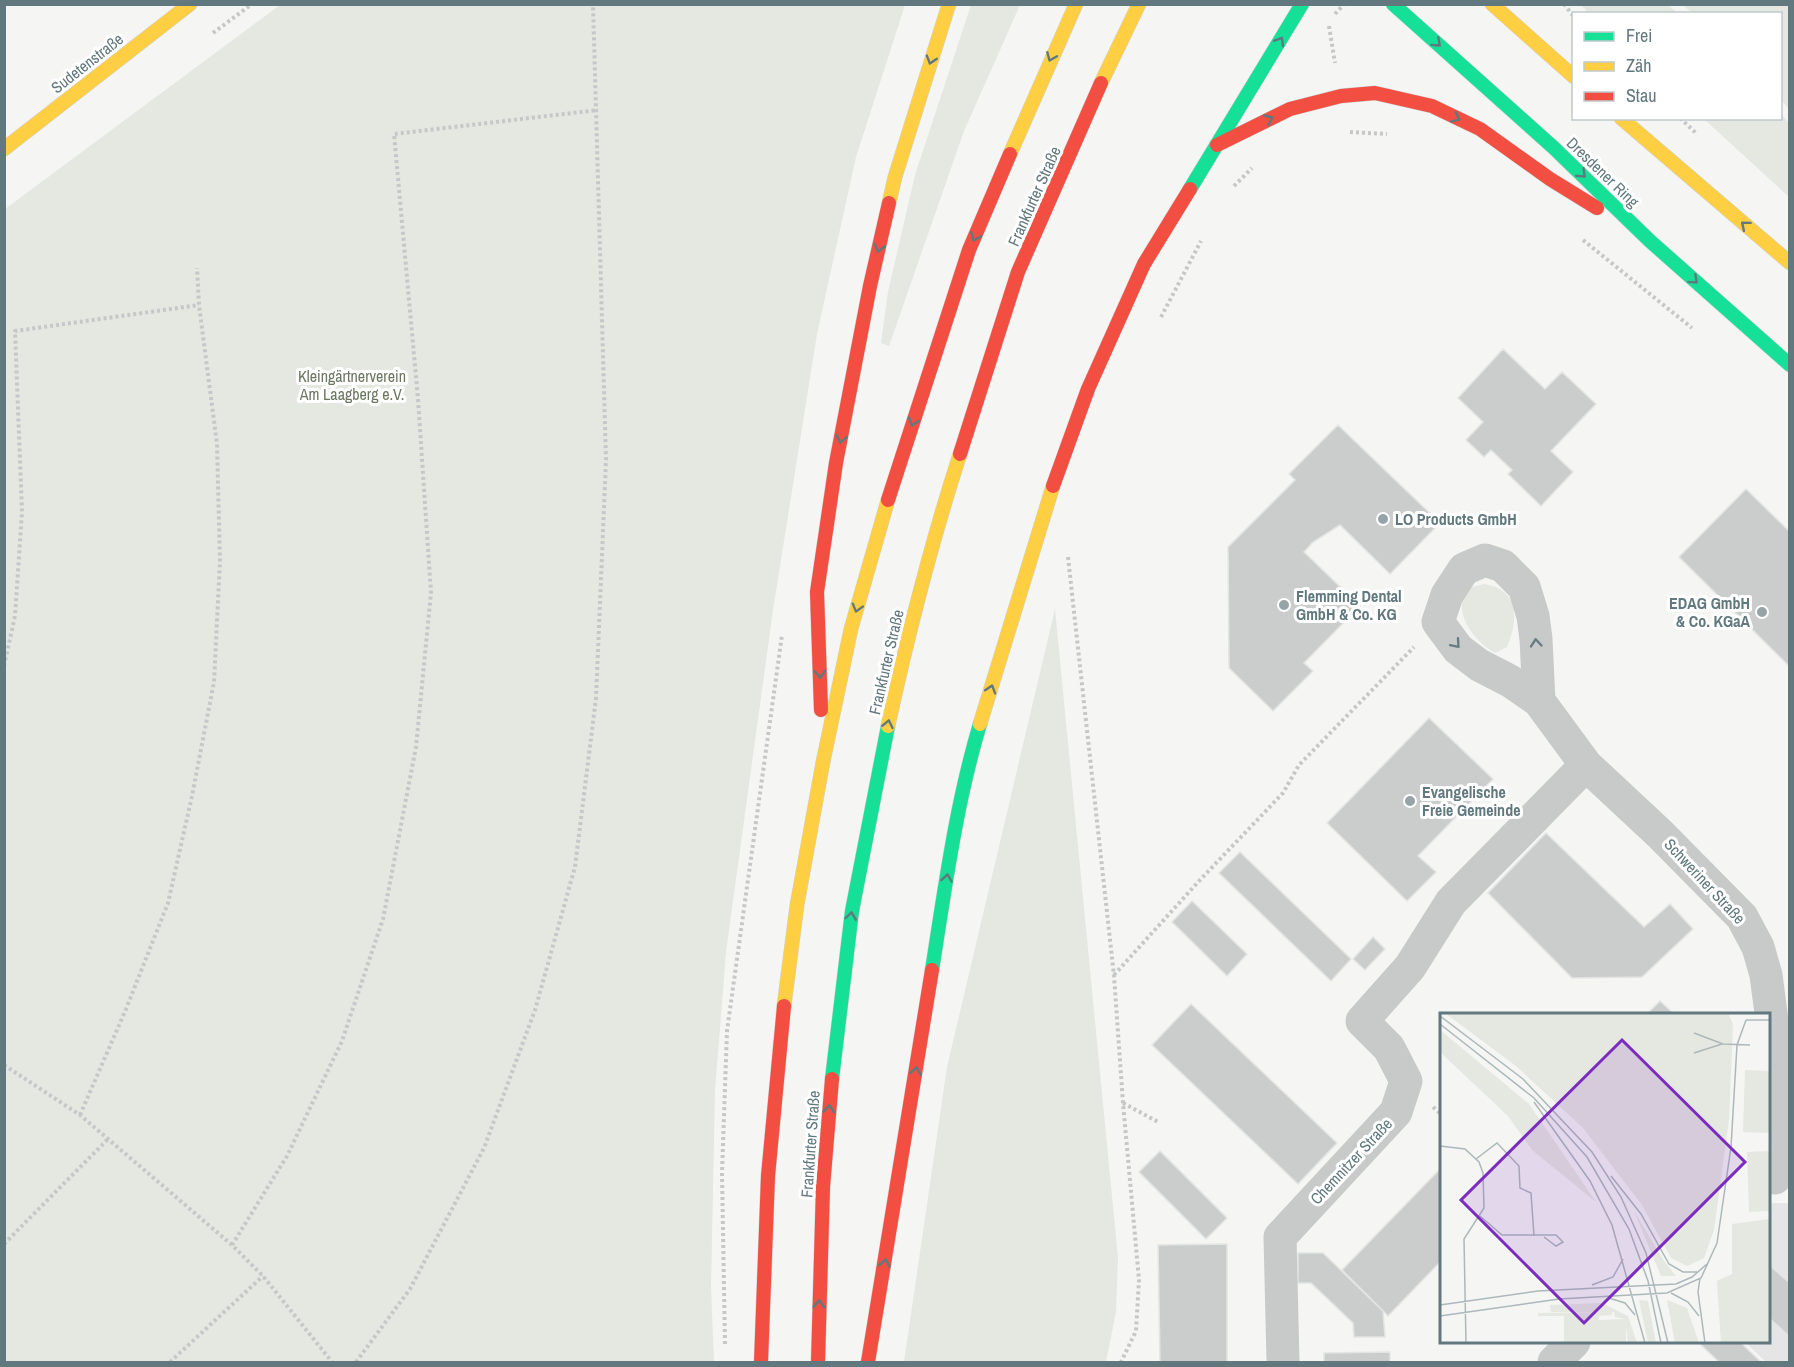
<svg xmlns="http://www.w3.org/2000/svg" width="1794" height="1367" viewBox="0 0 1794 1367" font-family="'Archivo Narrow',sans-serif">
<style>
.built{fill:#e4e5e4}
.green{fill:#e5e7e1}
.building{fill:#cbcdcd;stroke:#e4e4e4;stroke-width:1.5}
.lines{fill:none;stroke-linecap:round;stroke-linejoin:round}
.fast-casing{stroke:#d1d2d2;stroke-width:15}
.slow-casing{stroke:#d1d2d2;stroke-width:15}
.jam-casing{stroke:#d1d2d2;stroke-width:15}
.path{stroke:#c6c8c8;stroke-width:4;stroke-dasharray:3 3;stroke-linecap:butt}
.street{stroke:#c8caca;stroke-width:33}
.fast{stroke:#16e098;stroke-width:14}
.slow{stroke:#ffcf43;stroke-width:14}
.jam{stroke:#f24e42;stroke-width:14}
.oneway{stroke:#61797e}
.oneway2{stroke:#667d82}
.poi-dot{fill:#95a4a7;stroke:#fff;stroke-width:2}
.labels{text-anchor:middle;stroke-width:6;stroke-linejoin:round;paint-order:stroke}
.street-label{font-size:16px;fill:#61797e;stroke:#fff}
.park-label{font-size:16px;fill:#6a7660;stroke:#fff}
.poi-label{font-size:16px;font-weight:bold;fill:#61797e;stroke:#fff;text-anchor:start}
.inset-road{fill:none;stroke:#adb8ba;stroke-width:1.5}
.view{fill:#7b2cbf;fill-opacity:0.15;stroke:#7b2cbf;stroke-width:3}
.inset-edge{fill:none;stroke:#61797e;stroke-width:3}
</style>
<rect width="100%" height="100%" fill="#f5f5f4"/>
<path class="built" d="M1770 1203H1789V1362H1766L1745 1342H1768L1769 1204Z"/>
<path class="green" d="M280 5H905L856 157 817 334 773 610 726 952 715 1091 711 1288 714 1362H5V209Z
M971 5H1020L964 131 889 346 881 343 888 292 915 175Z
M1581 5H1668L1677 13H1589Z
M1683 5H1789V109L1781 100 1780 14 1692 13Z
M1781 114 1789 123V197L1704 119 1780 118Z
M1484 584C1519 589 1519 619 1507 647L1495 653C1479 644 1460 623 1462 603 1463 598 1468 592 1472 587Z
M1055 609 1118 1258 1116 1312 1106 1362H904L947 1067Z"/>
<path class="building" d="M1503 349 1545 389 1562 372 1596 404 1551 451 1573 472 1541 506 1508 474 1512 470 1491 450 1484 457 1466 440 1483 422 1458 398Z
M1338 425 1440 523 1390 574 1340 525 1313 542 1304 552 1360 606 1304 663 1313 671 1273 711 1229 668 1228 547 1295 480 1289 474Z
M1746 489 1790 532V667L1679 557Z
M1429 718 1493 779 1418 856 1436 872 1407 901 1327 823Z
M1546 833 1644 927 1670 904 1693 929 1642 977 1572 978 1488 893Z
M1240 852 1351 959 1331 981 1219 873Z
M1192 901 1247 954 1227 976 1172 922Z
M1373 937 1385 949 1365 970 1353 959Z
M1660 1001 1674 1014H1647Z
M1191 1004 1337 1143 1298 1184 1152 1045Z
M1160 1151 1227 1218 1206 1239 1139 1172Z
M1442 1167V1260L1388 1316 1342 1270Z
M1227 1244V1362H1160L1158 1245Z
M1298 1253H1323L1383 1311 1385 1337H1354L1353 1323 1311 1283H1298Z
M1768 1264 1790 1283V1337L1768 1317Z
M1698 1342H1740L1761 1362H1719Z
M1390 1352V1362H1324V1353Z"/>
<g class="lines">
<g class="fast-casing">
<path id="fast" d="M1393 4 1554 148 1650 241 1790 365
M1190 189 1302 4
M932 970C945 888 956 804 980 724
M832 1079 852 911 888 726"/>
</g>
<g class="slow-casing">
<path id="slow" d="M1492 4 1574 77
M1101 83 1139 4
M1621 118 1790 263
M4 149 190 4
M1010 154 1076 4
M889 203 895 177 949 4
M980 724 1053 486
M888 726C908 634 931 544 960 454
M784 1006 797 905 823 762 851 629 888 500"/>
</g>
<g class="jam-casing">
<path id="jam" d="M1217 145 1290 109 1341 96 1375 93 1432 106 1480 129 1550 179 1597 208
M960 454 1018 272 1101 83
M1053 486 1088 389 1144 264 1190 189
M888 500 969 250 1010 154
M821 710 817 592 836 463 870 286 889 203
M761 1362 768 1176 784 1006
M818 1362 823 1187 832 1079
M868 1362 932 970"/>
</g>
<path class="path" d="M1564 4 1574 17
M1335 14 1344 4
M1329 26 1335 63
M213 33 252 4
M1680 118 1697 134
M1350 132 1387 134
M1234 186 1252 168
M1583 240 1692 328
M1161 317 1201 241
M1068 557 1114 976 1123 1103 1139 1280 1136 1331 1121 1362
M4 666 15 616 22 512 15 331 199 305
M1114 975 1199 881 1283 793 1299 765 1414 647
M4 1065 80 1115 232 1245 263 1276 332 1362
M1123 1103 1160 1123
M1433 1107 1442 1115
M80 1115 126 1009 168 903 192 796 214 682 220 561 217 444 199 305 197 268
M4 1244 109 1138
M232 1245 287 1156 342 1041 383 919 416 747 431 593 418 399 394 134 598 110
M725 1344 722 1173 727 1031 782 635
M170 1362 263 1276
M356 1362 410 1289 484 1148 535 1010 575 867 596 698 606 460 593 4"/>
<path class="street" d="M1539 701 1536 639 1533 616 1524 587 1503 566 1485 560 1464 569 1447 595 1438 622 1458 649 1479 665 1510 681 1539 701 1586 765 1660 834 1742 917 1758 947 1766 975 1774 1036 1775 1178
M1283 1362 1280 1237 1396 1112 1406 1081 1389 1048 1362 1021 1410 967 1451 902 1586 765
M1554 1362 1574 1342"/>
<use href="#fast" class="fast"/>
<use href="#slow" class="slow"/>
<use href="#jam" class="jam"/>
</g>
<defs><path id="oneway-chevron" d="M-2-3.5L2.5 0L-2 3.5" fill="none" stroke-width="1.6" stroke-linecap="round" stroke-linejoin="round" transform="scale(1.5)"/></defs>
<g class="oneway">
<use href="#oneway-chevron" transform="translate(1280 41) rotate(-59)"/>
<use href="#oneway-chevron" transform="translate(1437 43) rotate(42)"/>
<use href="#oneway-chevron" transform="translate(1051 57) rotate(113)"/>
<use href="#oneway-chevron" transform="translate(931 60) rotate(107)"/>
<use href="#oneway-chevron" transform="translate(1456 118) rotate(26)"/>
<use href="#oneway-chevron" transform="translate(1269 119) rotate(-25)"/>
<use href="#oneway-chevron" transform="translate(1582 174) rotate(44)"/>
<use href="#oneway-chevron" transform="translate(1745 225) rotate(-140)"/>
<use href="#oneway-chevron" transform="translate(975 237) rotate(113)"/>
<use href="#oneway-chevron" transform="translate(879 248) rotate(103)"/>
<use href="#oneway-chevron" transform="translate(1694 280) rotate(42)"/>
<use href="#oneway-chevron" transform="translate(913 422) rotate(108)"/>
<use href="#oneway-chevron" transform="translate(841 439) rotate(101)"/>
<use href="#oneway-chevron" transform="translate(857 608) rotate(106)"/>
<use href="#oneway-chevron" transform="translate(820 674) rotate(88)"/>
<use href="#oneway-chevron" transform="translate(991 689) rotate(-73)"/>
<use href="#oneway-chevron" transform="translate(888 724) rotate(-78)"/>
<use href="#oneway-chevron" transform="translate(947 878) rotate(-81)"/>
<use href="#oneway-chevron" transform="translate(851 916) rotate(-82)"/>
<use href="#oneway-chevron" transform="translate(916 1071) rotate(-81)"/>
<use href="#oneway-chevron" transform="translate(829 1109) rotate(-86)"/>
<use href="#oneway-chevron" transform="translate(885 1263) rotate(-81)"/>
<use href="#oneway-chevron" transform="translate(819 1304) rotate(-88)"/>
</g>
<g class="oneway2">
<use href="#oneway-chevron" transform="translate(1536 643) rotate(-95)"/>
<use href="#oneway-chevron" transform="translate(1456 644) rotate(49)"/>
</g>
<g class="poi-dot">
<circle cx="1383" cy="519" r="6"/>
<circle cx="1284" cy="605" r="6"/>
<circle cx="1762" cy="612" r="6"/>
<circle cx="1410" cy="801" r="6"/>
</g>
<g class="labels">
<g class="street-label">
<text transform="translate(87 63) rotate(-38)" y="6">Sudetenstraße</text>
<text transform="translate(1603 172) rotate(44)" y="6">Dresdener Ring</text>
<text transform="translate(1034 196) rotate(-66)" y="6">Frankfurter Straße</text>
<text transform="translate(886 662) rotate(-77)" y="6">Frankfurter Straße</text>
<text transform="translate(1705 881) rotate(47)" y="6">Schweriner Straße</text>
<text transform="translate(810 1144) rotate(-86)" y="6">Frankfurter Straße</text>
<text transform="translate(1351 1161) rotate(-47)" y="6">Chemnitzer Straße</text>
</g>
<g class="park-label">
<text x="352" y="382">Kleingärtnerverein<tspan x="352" dy="18">Am Laagberg e.V.</tspan></text>
</g>
<g class="poi-label">
<text x="1395" y="525">LO Products GmbH</text>
<text x="1296" y="602">Flemming Dental<tspan x="1296" dy="18">GmbH &amp; Co. KG</tspan></text>
<text x="1750" y="609" text-anchor="end">EDAG GmbH<tspan x="1750" dy="18">&amp; Co. KGaA</tspan></text>
<text x="1422" y="798">Evangelische<tspan x="1422" dy="18">Freie Gemeinde</tspan></text>
</g>
</g>
<g transform="translate(1440 1013)">
<rect width="330" height="330" fill="#f5f5f4"/>
<path d="M5 0H288L293 11 289 107 274 217 264 245 247 253 231 245 202 192 143 115 76 53ZM0 17 89 91 156 189 92 137 68 103 0 39ZM305 57 330 58V120L303 119ZM330 138V198L309 199 307 139ZM194 198 224 248 236 263H221ZM330 206V330H281L277 268 292 261V211ZM199 287 208 288 216 330H208ZM227 287 247 295 259 330H235ZM162 290 188 303 197 330H188L186 314V330H124V303H98V300L172 299V302L159 303V307L186 306 175 304 174 299H111L110 292Z" fill="#e5e7e1"/>
<path class="inset-road" d="M0 3 83 66 152 139 181 184 206 240 228 330M306 7H330M0 11 94 85 147 144 189 216 208 268 221 330M254 20 283 31 310 32M254 40 282 31M94 89 150 168 172 212 205 330M0 133 25 136 39 149 43 160 44 195 24 226 26 330M36 146 57 130 79 153 80 175 91 180 94 223M171 163 201 201 229 251 243 259H257M40 203 62 222H116L123 229 116 233 104 224M260 265 258 279 265 330M152 272 173 264 183 246M231 280 248 289 259 303M169 285 185 290 195 302M0 292 98 278 236 271 252 264 267 251M0 303 119 286 227 280 261 265 277 230 291 134 297 32 306 7"/>
<path class="view" d="M182 27 305 149 144 310 21 187Z"/>
<rect width="330" height="330" class="inset-edge"/>
</g>
<rect width="1794" height="1367" fill="none" stroke="#61797e" stroke-width="12"/>
<rect x="1572" y="12" width="210" height="108" fill="#ffffff" stroke="#c0c9cb" stroke-width="1.5"/>
<rect x="1584" y="32" width="30" height="9" fill="#16e098" stroke="#c0c9cb" stroke-width="1.5"/>
<text x="1626" y="42" font-size="18" fill="#61797e">Frei</text>
<rect x="1584" y="62" width="30" height="9" fill="#ffcf43" stroke="#c0c9cb" stroke-width="1.5"/>
<text x="1626" y="72" font-size="18" fill="#61797e">Zäh</text>
<rect x="1584" y="92" width="30" height="9" fill="#f24e42" stroke="#c0c9cb" stroke-width="1.5"/>
<text x="1626" y="102" font-size="18" fill="#61797e">Stau</text>
</svg>
